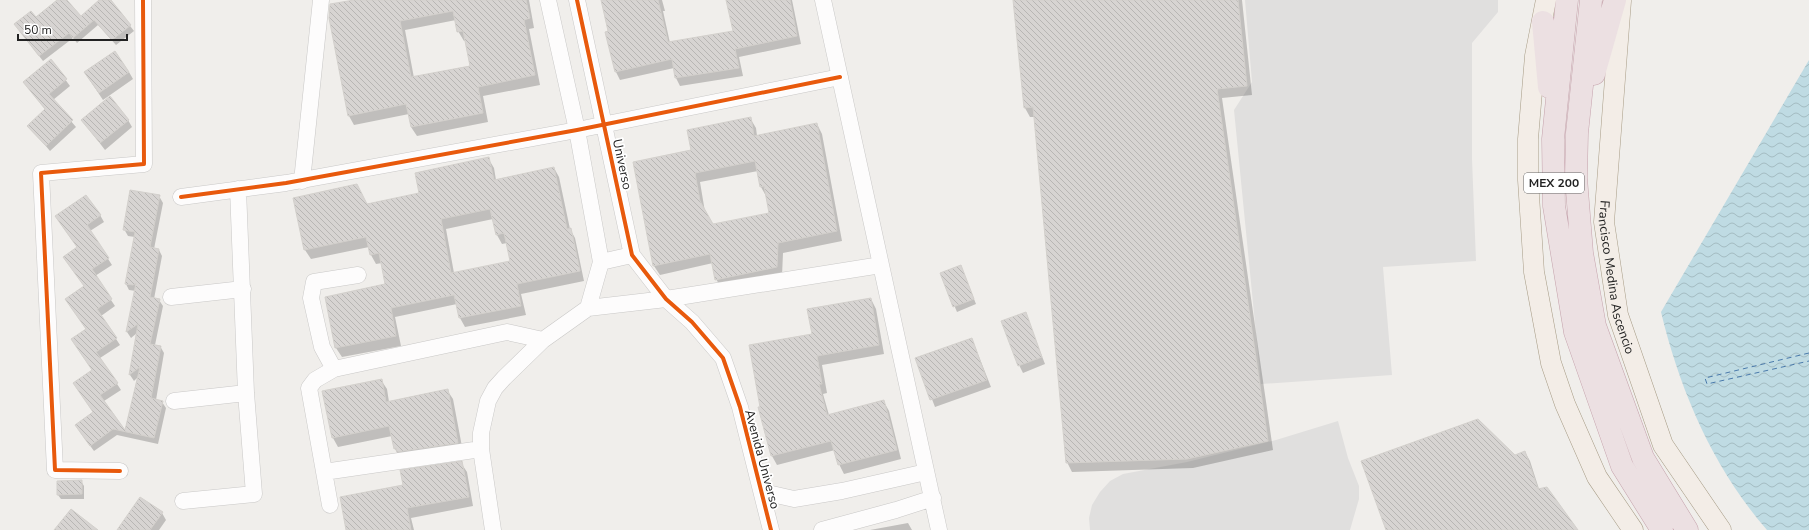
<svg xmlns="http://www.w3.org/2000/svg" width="1809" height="530" viewBox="0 0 1809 530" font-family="'Nunito Sans',sans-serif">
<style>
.parking{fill:#e0dfde}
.water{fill:url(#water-waves)}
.shadow{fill:#0003;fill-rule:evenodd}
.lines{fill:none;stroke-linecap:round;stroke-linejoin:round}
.ferry{stroke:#4a7aab;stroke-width:1;stroke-dasharray:5 4;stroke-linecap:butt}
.building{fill:url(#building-back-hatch);stroke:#d3d0cc;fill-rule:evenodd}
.minor-casing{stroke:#c9c8c7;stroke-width:17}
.major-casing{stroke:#a79c86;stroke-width:21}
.highway-casing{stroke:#c5a2ac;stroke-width:23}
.minor{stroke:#fdfcfc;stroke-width:16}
.major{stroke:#f3ede7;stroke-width:20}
.highway{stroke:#ece0e2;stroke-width:22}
.cycleway-casing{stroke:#fff;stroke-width:6}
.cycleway{stroke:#e8590c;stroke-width:4}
.labels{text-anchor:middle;stroke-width:3.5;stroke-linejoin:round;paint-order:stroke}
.shield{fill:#fff;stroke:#646464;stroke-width:1}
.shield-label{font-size:12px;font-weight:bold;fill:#222}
.street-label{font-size:13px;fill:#222;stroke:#fff}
</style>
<defs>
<pattern id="water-waves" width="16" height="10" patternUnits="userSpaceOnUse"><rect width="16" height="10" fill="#bfdbe3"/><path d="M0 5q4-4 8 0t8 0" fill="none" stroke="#a4bcc2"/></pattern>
<pattern id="building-back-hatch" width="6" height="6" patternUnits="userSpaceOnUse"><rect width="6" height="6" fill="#d7d4d2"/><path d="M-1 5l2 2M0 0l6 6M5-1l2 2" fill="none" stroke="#b8b6b4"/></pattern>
</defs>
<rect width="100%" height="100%" fill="#f0eeeb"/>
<path class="parking" d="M1245 0H1498V12L1472 43V159L1476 261 1383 267 1392 375 1261 384 1234 110 1252 82Z
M1338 421 1348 458 1359 486V499L1350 530H1090L1089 518 1092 505 1100 492 1110 481 1123 474 1187 462 1276 440Z"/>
<path class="water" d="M1809 60V530H1767C1713 468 1680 391 1661 312Z"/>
<path class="shadow" d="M59 0H66L80 18 101 0H110L134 31 116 45 98 25 77 43 73 38 43 61 19 30Z
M360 0H529L534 28 529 29 540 85 483 96 488 122 417 136 411 127 409 114 354 125 349 116ZM456 20 458 31 464 41 466 40 471 66 414 78 405 30Z
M602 0H662L665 11H663L670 43 734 32 730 0H792L801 44 739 57 743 76 680 86 676 78 674 68 620 80 616 72 607 32H609Z
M1014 0H1242L1252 95 1222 98 1273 450 1193 468 1072 472 1067 462 1035 117H1030L1025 108Z
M51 60 70 86 53 100 76 127 50 151 29 126 46 110 24 82Z
M129 72 133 79 103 100 85 73Z
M750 118 756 128 757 136 817 124 822 134 842 241 783 253 782 276 722 289 716 279 713 263 660 275 654 266 692 151ZM758 171 761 187 766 196 770 214 713 225 705 212 700 182Z
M82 120H128L132 127 105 150Z
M488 158 494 168 496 180 554 168 559 177 570 229 575 238 584 281 521 294 526 315 465 327 460 318 457 304 395 317 401 346 342 357 336 348 326 297 386 285 382 263 376 264 371 255 369 247 311 259 305 250 294 199 367 205 421 194ZM493 219 497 235 502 244 507 243 511 262 454 273 446 229Z
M159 196 163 203 154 249 159 250 162 256 154 299 159 300 163 306 155 345 160 346 164 353 156 400 162 402 166 408 158 444 117 435 94 451 80 432 94 413 93 370 87 330 85 287 78 248 60 223 100 215 104 222 90 231 112 265 95 276 115 306 101 316 120 345 100 358 121 390 104 401 125 432 138 377 134 381 130 375 137 333 131 338 127 332 136 291 129 290 126 284 135 237 128 236 124 229Z
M963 271 976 304 957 312 941 274Z
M871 299 876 309 884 354 822 365 827 393 823 394 829 415 884 402 889 411 901 459 844 474 839 464 835 450 777 465 772 456 813 335Z
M1025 313 1045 364 1023 373 1019 365Z
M972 339 991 387 935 407 916 358Z
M381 380 387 389 389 402 447 390 453 399 463 452 400 458 395 449 392 436 338 447 333 438 323 392Z
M1525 452 1530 461 1539 489 1577 530H1387Z
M461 463 467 472 473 506 411 518 414 530H347L404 485Z
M81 481 84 486V499H61L58 495Z
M162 513 166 520 159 530H120Z
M908 523 912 530H870Z"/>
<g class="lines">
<path class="ferry" d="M1809 353 1705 378 1707 384 1809 361"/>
</g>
<path class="building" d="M57 0H67L81 16 99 0H111L131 25 112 40 94 20 73 38 69 33 39 56 14 24 31 11 36 17Z
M354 0H526L530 18 524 20 535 75 478 87 483 113 411 127 406 104 348 116 329 18 330 4ZM453 11 457 32 463 31 470 66 411 77 400 21Z
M601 0H658L668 42 733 31 726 0H790L797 36 735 49 739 68 675 78 672 59 615 72 605 32 608 31Z
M1013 0H1238L1247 86 1217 89 1268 441 1187 459 1066 463 1033 107 1024 108Z
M115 51 129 72 99 93 84 72Z
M51 59 67 79 49 94 73 120 46 146 27 126 45 109 23 82Z
M110 96 129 120 100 143 81 120Z
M751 117 754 136 817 123 837 231 778 243 777 267 715 280 710 254 653 266 633 162 691 150 687 130ZM755 161 760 187 764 186 769 213 713 224 700 201 695 173Z
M489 157 494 180 554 167 567 229 571 228 580 271 517 284 521 306 459 318 454 295 391 308 396 336 335 348 325 297 385 284 379 253 370 255 366 237 304 250 293 198 357 184 367 204 419 193 415 173ZM490 209 496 235 504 233 510 261 451 273 441 219Z
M130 190 160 195 150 247 159 249 150 297 160 299 150 344 161 346 151 398 163 401 154 438 113 429 90 446 75 425 93 412 73 383 92 370 71 339 86 329 65 299 84 286 63 257 77 247 55 216 86 195 101 215 87 225 109 258 92 269 112 299 97 309 117 338 96 352 118 383 100 395 125 430 140 367 129 375 138 324 126 332 136 283 133 285 125 284 135 232 123 230Z
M961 265 974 299 953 307 940 273Z
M871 298 879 345 817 356 822 384H819L827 415 884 400 897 450 838 465 831 441 771 456 758 407H760L749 345 812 334 807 309Z
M1026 312 1042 357 1018 366 1001 321Z
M972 338 987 380 930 400 915 358Z
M382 379 386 402 448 389 458 443 397 452 396 448 394 449 389 426 332 438 322 391Z
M1478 419 1515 455 1525 451 1538 489 1547 487 1578 530H1386L1361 461Z
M462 461 469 497 407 508 411 530H346L340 497 403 485 400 470Z
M82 480V494L57 495V481Z
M140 497 163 512 150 530H117Z
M71 509 98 530H54Z"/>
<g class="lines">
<g class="minor-casing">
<path id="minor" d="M548 0 577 130 601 262 588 308
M577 0 632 255 666 299 692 322 723 358 740 407 771 530
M823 0 939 530
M302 181 321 0
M181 197 286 183 577 130 840 77
M601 262 632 255
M171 297 243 289
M334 369 322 347 311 298 314 282 358 275
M174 401 246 393
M120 471 55 470 41 173 144 164 143 0
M324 472 481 449
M763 492 794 499 842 491 926 472
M183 501 254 494 246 393 238 189
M330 505 309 388 315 380 334 369 507 332 543 340
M493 530 481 449V433L488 401 495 388 504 378 543 340 588 308 666 299 881 265
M822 530 896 510 933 498"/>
</g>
<g class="major-casing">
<g id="major">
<path d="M1546 0 1535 56 1528 139V180L1534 272 1551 363 1565 404 1597 477 1633 530"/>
<path id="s1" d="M1621 1 1604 222 1618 315 1663 445 1721 530"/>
</g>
</g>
<g class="highway-casing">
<path id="highway" d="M1567 0 1553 139 1554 206 1575 332 1622 466 1662 530
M1591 0 1577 133 1576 178 1582 253 1595 326 1643 458 1687 530
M1543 22 1549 87
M1594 74 1615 0"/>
</g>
<use href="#minor" class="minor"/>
<use href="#major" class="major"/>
<use href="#highway" class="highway"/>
<g class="cycleway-casing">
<path id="cycleway" d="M577 0 632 255 666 299 692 322 723 358 740 407 771 530
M181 197 286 183 577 130 840 77
M120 471 55 470 41 173 144 164 143 0"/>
</g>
<use href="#cycleway" class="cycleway"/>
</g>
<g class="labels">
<rect class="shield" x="1524" y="173" width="60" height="20" rx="3"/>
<g class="shield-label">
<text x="1554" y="187">MEX 200</text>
</g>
<g class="street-label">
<text transform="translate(623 164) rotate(78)" y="5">Universo</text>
<text dy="5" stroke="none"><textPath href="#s1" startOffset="278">Francisco Medina Ascencio</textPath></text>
<text transform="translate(763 459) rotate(75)" y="5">Avenida Universo</text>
</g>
</g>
<path d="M18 34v6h109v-6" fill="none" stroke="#222222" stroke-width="2"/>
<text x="24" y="34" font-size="12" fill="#222222" stroke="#ffffff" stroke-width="3" paint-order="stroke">50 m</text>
</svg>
